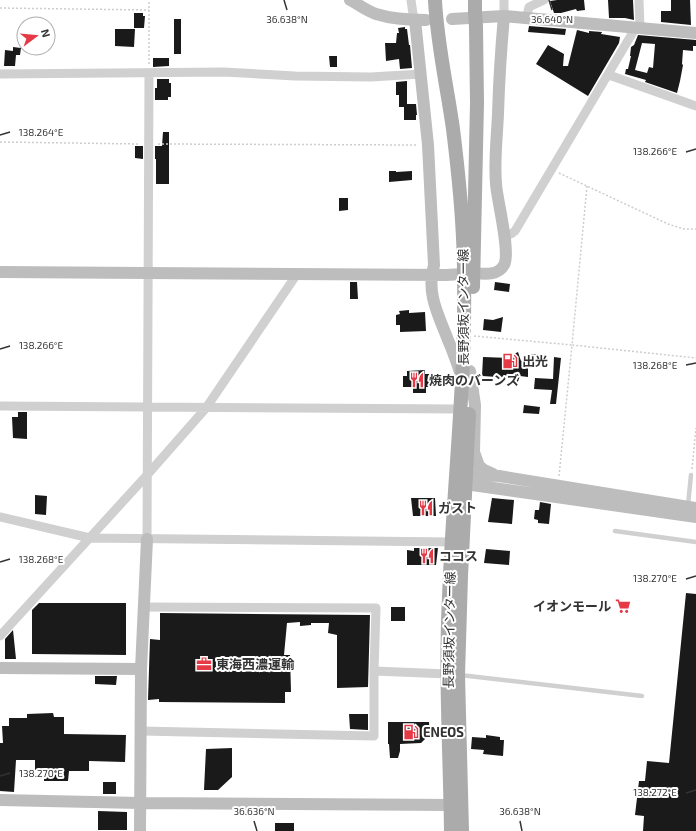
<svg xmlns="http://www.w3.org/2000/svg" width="696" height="831" viewBox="0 0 696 831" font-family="'Exo 2','Noto Sans JP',sans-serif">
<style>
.building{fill:#1a1a1a;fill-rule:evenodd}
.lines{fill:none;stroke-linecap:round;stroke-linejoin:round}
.path{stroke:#cdcdcd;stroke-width:1.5;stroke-dasharray:2 2;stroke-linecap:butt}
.lane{stroke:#d0d0d0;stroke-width:4.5}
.street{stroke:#d0d0d0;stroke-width:9}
.secondary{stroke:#bdbdbd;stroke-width:12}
.primary{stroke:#ababab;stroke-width:14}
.primary-bridge{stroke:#ababab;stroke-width:14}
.ticks{fill:none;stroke:#333;stroke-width:1.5}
.labels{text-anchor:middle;stroke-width:4;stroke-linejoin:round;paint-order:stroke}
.street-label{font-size:13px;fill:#333;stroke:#fff}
.poi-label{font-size:13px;font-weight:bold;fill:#333;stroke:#fff;text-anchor:start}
.ticks-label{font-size:10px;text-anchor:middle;fill:#333;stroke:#fff;stroke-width:4;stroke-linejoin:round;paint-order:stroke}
</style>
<rect width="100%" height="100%" fill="#fff"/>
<path class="building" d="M557 0H584L585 10 577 11 576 9 561 13H554L550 1Z
M608 0H633L634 20 625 18H609Z
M671 0H690L691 25 661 22V11H671Z
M134 13H143V16H145L144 28H134Z
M174 19H181V54H174Z
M529 26 566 29 565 35 528 32Z
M405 27V29H407L409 45H410L412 68 400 69 399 59 386 61 385 43H396L397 33H399L398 28Z
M115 29H135L134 47 115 46Z
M577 30 589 33V31L602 32 601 34 620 37 619 43 588 96 536 64 548 45 564 54 563 66H568Z
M638 35 696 40V46H693V51L683 50 682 64 683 65 680 81 677 93 645 82 646 80 625 74 626 69H628L631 56H630L631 47 634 45ZM642 43 655 44 653 68 649 67 647 73 635 70Z
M13 47 21 48 20 55H16L15 66H4L5 50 13 51Z
M329 56H337V67H330Z
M153 58H169V66L153 67Z
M157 79H169V83H171V97H168V100H155V88H157Z
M407 81V104H416L417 115H416V120H404V107H399V95H396V82Z
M163 132H169V184H156V159H155V146H162Z
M135 146H143V159L135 158Z
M389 171H396V172L412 171V180L389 182Z
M339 198H348V210L339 211Z
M350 282H357L358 299H350Z
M495 282 510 284 509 292 494 290Z
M409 310V313L425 312 426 331 400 332V325H396V315L400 314 399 311Z
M503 317 501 332 483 330 484 319 493 320Z
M518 352 521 361 530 359V354H538L537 366 528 365V377L520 376 517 384 510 381 512 378 482 376 483 357 513 358 512 355Z
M554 357 561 358 556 404H550L552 390 534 389 535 378 553 379Z
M425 370V374H429V387H426V393H413V387H403V376H407V371Z
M524 405 540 407 539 414 523 413Z
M18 412H27V439L13 438 12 417H18Z
M35 495 47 496 46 515 35 514Z
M411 498H435L436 516H413Z
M492 498 514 500 512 524 488 522Z
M540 502 551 504 549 524 538 523V520L534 519 535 510H539Z
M414 548H438L436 565H407V550L414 551Z
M486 549 510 551 509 565 484 563Z
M686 593 696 594V831H643L644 816 635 815 639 781H645L647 761 669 763Z
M39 603H126V655L32 654V610Z
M391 607H405V621H391Z
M160 613 370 615 368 687 337 688V635L328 633 329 623H311V625L300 626V622L287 623 284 655H290L291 692H285V703L159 702V699L148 700 150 639 160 640Z
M13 630 16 659H5V639Z
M95 676H117L116 685 95 684Z
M53 713 54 717H64V734L126 735 125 762 89 761V771H69L68 781H44V770H35V760H16L14 792 0 791V743H3L2 726H9V718H27V714Z
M349 714H368V730L350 729Z
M388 722H429L430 734 421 743 400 744V751L398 758H390L389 744H388Z
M486 735 500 737V740H504L503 756 483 754 484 750 471 749 472 737 486 738Z
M232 748V777L218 790H204L206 749Z
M103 782H116V794H103Z
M98 811 127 812V830H98Z
M275 823H294V831H275Z"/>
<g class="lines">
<path class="path" d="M0 8 149 10
M149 64V0
M0 142 140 144
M158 144 418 145
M559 173 668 224 684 229H696
M587 186 572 345 696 358
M474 336 572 345 559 476
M692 469 696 428"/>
<path class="lane" d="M688 505 691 475
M615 531 696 542
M460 675 642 696"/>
<path class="street" d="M411 0 413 14 415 20
M639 0 640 28
M504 16V0
M526 19 529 7 544 0
M0 74 224 72 295 76 371 77 421 74
M609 75 696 106
M504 235 511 234 515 231 636 27
M0 406 460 409
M0 517 90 538 451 542
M147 539 149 74
M143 607 376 608 374 671
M0 636 148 474 206 408 297 274
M141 731 374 736V671L448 674"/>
<path class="secondary" d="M350 0C358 4 367 11 376 14 392 19 410 20 426 20
M452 19 504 16 696 33
M415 20 428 145 434 265C426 293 438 314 448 340 453 351 457 363 461 375
M0 272 446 275 464 274
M474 273C484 274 498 276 504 265 511 253 497 200 496 184 494 161 497 137 498 114 499 81 501 49 504 16
M470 371 475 405 474 452 479 466 484 470 493 474
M458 476 467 474 499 476 696 508
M459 480 465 484 696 517
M0 668 141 669
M0 800 140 803 451 805
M140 831 141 669 147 539"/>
<path class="primary" d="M435 0C437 43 447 86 453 129 459 177 464 226 464 275 466 382 453 489 449 597 445 675 450 753 451 831
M475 0V12
M473 287 477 103 476 27
M462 831 458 675 461 576 469 414"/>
<path class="primary-bridge" d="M475 12 476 27"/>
</g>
<path class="ticks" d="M284 0 287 10M549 0 552 10M0 135 10 132M686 152 696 149M0 349 10 346M686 365 696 363M0 562 10 559M686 579 696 576M0 776 10 773M686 793 696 790M254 821 257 831M520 821 522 831"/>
<defs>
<g id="fuel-bare" transform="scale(1.2)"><path d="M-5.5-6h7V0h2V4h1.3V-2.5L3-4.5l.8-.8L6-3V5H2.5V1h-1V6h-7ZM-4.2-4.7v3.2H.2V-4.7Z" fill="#e63946" stroke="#fff" stroke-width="2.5" paint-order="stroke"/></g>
<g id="restaurant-bare" transform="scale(1.2)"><path d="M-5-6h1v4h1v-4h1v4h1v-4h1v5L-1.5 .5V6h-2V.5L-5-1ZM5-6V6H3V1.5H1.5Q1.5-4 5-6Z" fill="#e63946" stroke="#fff" stroke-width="2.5" paint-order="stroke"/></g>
<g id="supermarket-bare" transform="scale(1.2)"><path d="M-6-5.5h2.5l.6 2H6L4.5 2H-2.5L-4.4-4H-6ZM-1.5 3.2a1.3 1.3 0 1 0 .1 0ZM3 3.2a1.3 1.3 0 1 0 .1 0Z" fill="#e63946" stroke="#fff" stroke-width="2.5" paint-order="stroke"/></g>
<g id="office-bare" transform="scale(1.2)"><path d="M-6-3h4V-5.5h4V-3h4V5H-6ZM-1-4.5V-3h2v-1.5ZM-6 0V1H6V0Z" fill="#e63946" stroke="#fff" stroke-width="2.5" paint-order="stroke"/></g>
</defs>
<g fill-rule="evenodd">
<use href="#fuel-bare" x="510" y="361"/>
<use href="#restaurant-bare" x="417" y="380"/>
<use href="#restaurant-bare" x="426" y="508"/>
<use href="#restaurant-bare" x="427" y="556"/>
<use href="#supermarket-bare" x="623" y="606"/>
<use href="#office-bare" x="204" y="664"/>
<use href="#fuel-bare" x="411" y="732"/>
</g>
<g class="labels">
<g class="street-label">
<text transform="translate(463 307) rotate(-90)" y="5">長野須坂インター線</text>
<text transform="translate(449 630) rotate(-89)" y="5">長野須坂インター線</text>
</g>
<g class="poi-label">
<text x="522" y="366">出光</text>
<text x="429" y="385">焼肉のバーンズ</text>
<text x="438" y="513">ガスト</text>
<text x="439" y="561">ココス</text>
<text x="611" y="611" text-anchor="end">イオンモール</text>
<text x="216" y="669">東海西濃運輸</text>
<text x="423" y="737">ENEOS</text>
</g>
</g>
<g class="ticks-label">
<text x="287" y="23">36.638°N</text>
<text x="552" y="23">36.640°N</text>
<text x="41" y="136">138.264°E</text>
<text x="655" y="155">138.266°E</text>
<text x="41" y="349">138.266°E</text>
<text x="655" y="369">138.268°E</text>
<text x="41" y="563">138.268°E</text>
<text x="655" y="582">138.270°E</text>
<text x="41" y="777">138.270°E</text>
<text x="655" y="796">138.272°E</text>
<text x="254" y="815">36.636°N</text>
<text x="520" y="815">36.638°N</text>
</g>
<g transform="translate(36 36) rotate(74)"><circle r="19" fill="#ffffff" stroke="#adadad"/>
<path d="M0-3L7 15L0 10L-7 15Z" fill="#e63946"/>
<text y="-6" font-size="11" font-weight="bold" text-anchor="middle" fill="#333333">N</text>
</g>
</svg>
